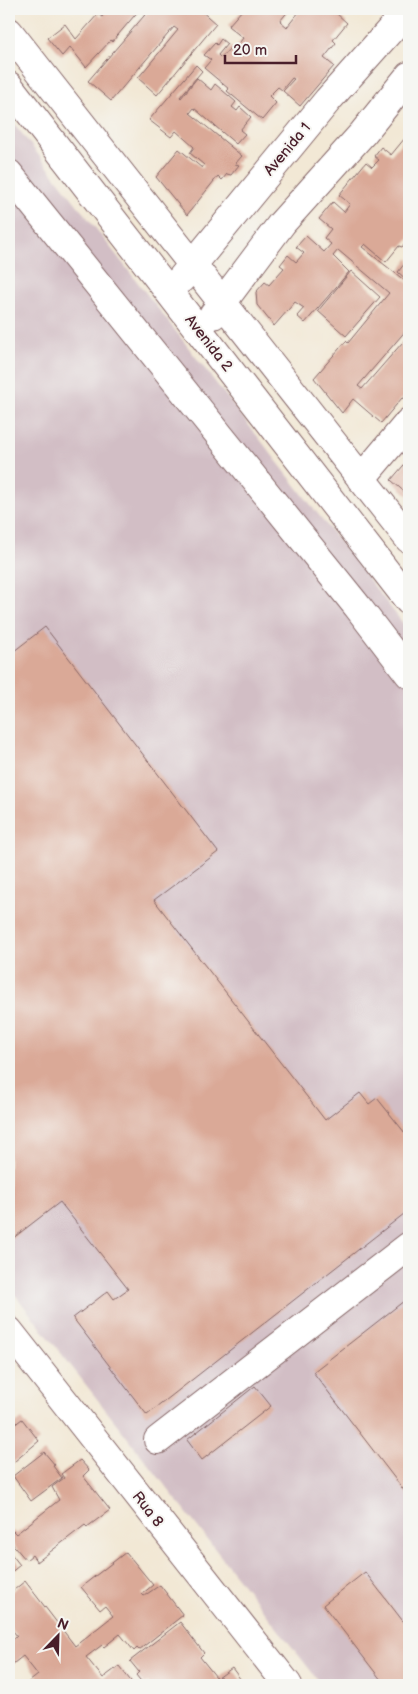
<svg xmlns="http://www.w3.org/2000/svg" width="418" height="1694" viewBox="0 0 418 1694" font-family="'Balsamiq Sans',sans-serif">
<style>
.industrial{fill:#d2bec5}
.building{fill:#daa997}
.lines{fill:none;stroke-linecap:round;stroke-linejoin:round}
.minor-casing{stroke:#856566;stroke-width:30}
.minor{stroke:#fff;stroke-width:28}
.labels{text-anchor:middle;stroke-width:4;stroke-linejoin:round;paint-order:stroke}
.street-label{font-size:15px;fill:#4a1f2b;stroke:#f6f6f2}
</style>
<rect width="100%" height="100%" fill="#f6f6f2"/>
<filter id="ink" filterUnits="userSpaceOnUse"><feTurbulence type="fractalNoise" baseFrequency=".02" numOctaves="2"/><feDisplacementMap in="SourceGraphic" scale="10" xChannelSelector="R" yChannelSelector="G"/><feConvolveMatrix kernelMatrix="1 2 1 2 8 2 1 2 1" color-interpolation-filters="sRGB"/></filter>
<filter id="wash" filterUnits="userSpaceOnUse"><feTurbulence type="fractalNoise" baseFrequency=".0096" numOctaves="4" result="noise"/><feDisplacementMap in="SourceGraphic" scale="20" xChannelSelector="R" yChannelSelector="G"/><feGaussianBlur stdDeviation="1.12" result="paint"/><feColorMatrix in="noise" values="0 0 0 0 0 0 0 0 0 0 0 0 0 0 0 0 0 1.4 0 .05"/><feComposite in="paint" operator="in"/></filter>
<g filter="url(#wash)">
<rect width="100%" height="100%" fill="#f2e8d5"/>
<path class="industrial" d="M9 117 409 631V1685H322L9 1287Z"/>
<g id="blocks">
<path class="building" d="M103 9H140L112 42 111 40 86 67 70 47 62 56 47 38 65 24 76 39 98 14 102 17 104 14 100 12Z
M150 9H199L216 24 157 95 138 78 178 30 174 27 111 101 88 81Z
M243 9H290L280 21 287 27 299 12 295 9H334L337 11 336 13 347 23 333 40 336 43 324 58 334 66 300 106 283 91 294 79 292 78 282 90 278 87 269 96 276 103 262 120 227 91 229 89 204 68 211 60 204 55 215 43 217 45 221 39 227 44 218 55 221 58 231 47 234 50 243 38 228 26Z
M196 65 202 71 180 97 181 98 197 78 211 90 215 84 236 102 232 107 237 111 240 107 251 117 240 130 245 134 236 144 194 108 190 113 242 156 235 164 239 165 231 175 227 174 222 180 218 176 187 215 156 177 179 149 202 168 204 165 190 153 194 147 176 131 171 137 149 120Z
M405 138 409 142V239L402 247 399 246 386 262 365 244 362 247 409 284V329L408 328 358 386 362 389 409 335V392L403 399 402 398 381 423 353 399 342 413 314 378 346 341 348 343 389 293 338 250 333 256 349 272 305 323 297 316 304 308 295 302 274 326 257 305 256 292 265 282 269 285 284 268 280 265 288 255 296 262 304 253 296 247 306 236 324 252 331 244 324 238 331 229 319 219 333 202 344 212 350 204 339 195 366 162 372 167 379 160 374 156 381 147 391 155Z
M409 258V282L398 272Z
M351 271 380 297 346 336 318 311Z
M409 459V496L391 480Z
M45 627 218 852 154 900 325 1120 360 1093 369 1104 377 1098 409 1138V1210L147 1415 73 1318 108 1291 114 1299 128 1289 60 1202 12 1239 9 1235V655Z
M409 1297V1497L313 1372Z
M255 1386 271 1406 202 1460 187 1440Z
M22 1419 39 1441 9 1466V1429Z
M44 1452 55 1465 53 1466 62 1478 31 1501 13 1476Z
M80 1460 89 1470 83 1476 110 1510 87 1527 85 1525 37 1562 32 1555 26 1560 9 1540V1535L13 1531 16 1534 59 1500 52 1487 64 1478 61 1474Z
M9 1551 20 1565 9 1574Z
M126 1552 153 1585 142 1594 144 1596 160 1585 183 1615 139 1650 137 1648 134 1651 120 1634 104 1647 102 1645 86 1657 103 1678 119 1666 134 1685H25L38 1675 23 1656 9 1667V1643L17 1636 9 1626V1594L25 1581 75 1646 113 1616 105 1606 100 1610 81 1587Z
M365 1572 409 1629V1685H385L323 1605Z
M180 1622 204 1653 200 1657 220 1682 218 1678 232 1668 241 1680 234 1685H150L147 1682 144 1685 136 1675 139 1672 130 1661Z"/>
</g>
</g>
<g filter="url(#ink)">
<use href="#blocks" fill-opacity="0" stroke="#856566" stroke-width="1"/>
<g class="lines">
<g class="minor-casing">
<path id="minor" d="M9 32 409 539
M9 86 409 601
M9 174 357 606 409 674
M181 279 328 100 409 9
M213 315 282 223 363 133 409 76
M361 479 409 422
M9 1331 288 1685
M158 1440 409 1246"/>
</g>
<use href="#minor" class="minor"/>
</g>
</g>
<g class="labels">
<g class="street-label">
<text transform="translate(287 149) rotate(-50)" y="5">Avenida 1</text>
<text transform="translate(209 343) rotate(52)" y="5">Avenida 2</text>
<text transform="translate(148 1509) rotate(52)" y="5">Rua 8</text>
</g>
</g>
<rect width="418" height="1694" fill="none" stroke="#f6f6f2" stroke-width="30"/>
<g transform="translate(58 1636) rotate(23)" stroke="#f6f6f2" stroke-width="4" paint-order="stroke">
<path d="M0-4L9 19L0 12L-9 19Z" fill="#4a1f2b"/>
<text y="-8" font-size="14" font-weight="bold" text-anchor="middle" fill="#4a1f2b">N</text>
</g>
<path d="M225 55v8h71v-8" fill="none" stroke="#4a1f2b" stroke-width="2.5"/>
<text x="233" y="55" font-size="15" fill="#4a1f2b" stroke="#f6f6f2" stroke-width="4" paint-order="stroke">20 m</text>
</svg>
